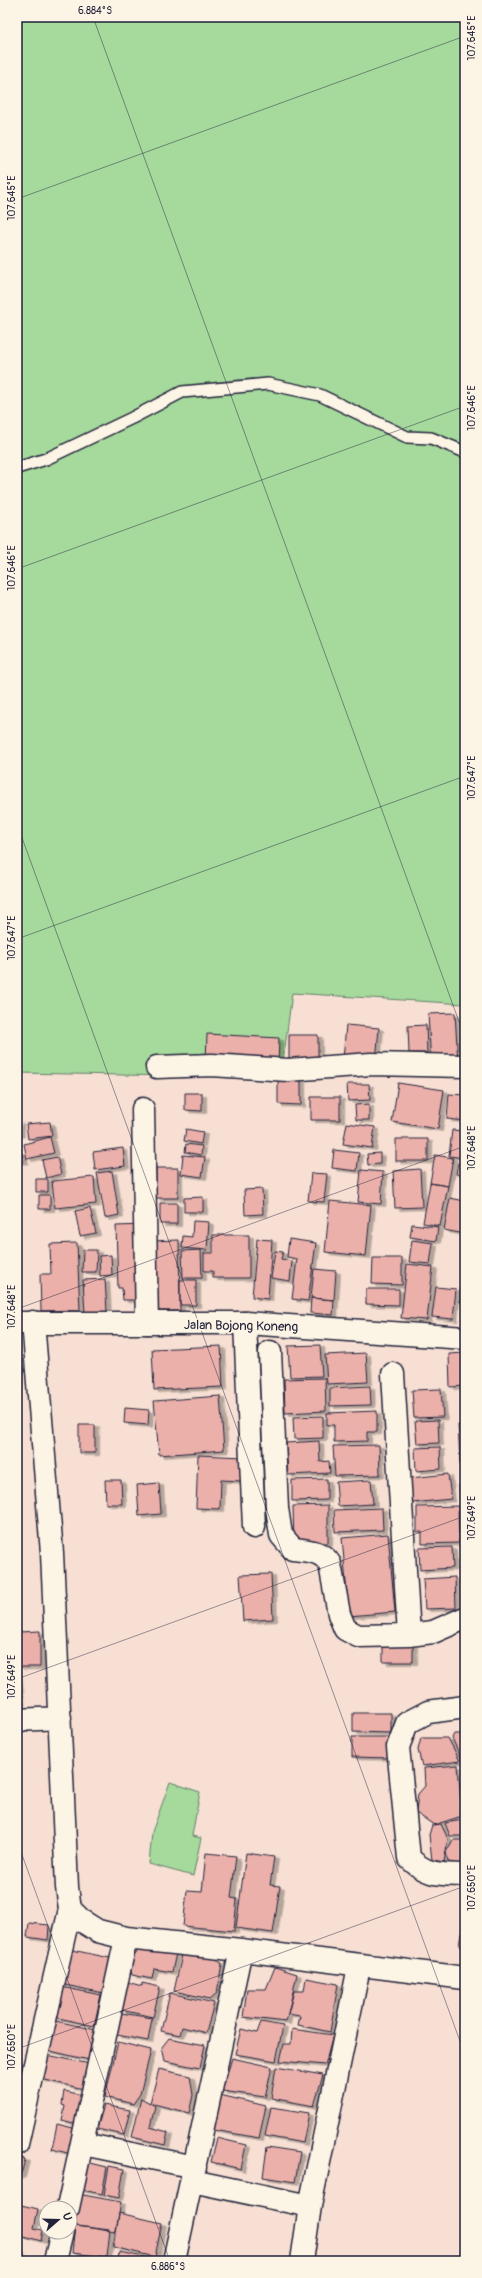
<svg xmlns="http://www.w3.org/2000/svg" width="482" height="2278" viewBox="0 0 482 2278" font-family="Pangolin,sans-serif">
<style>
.green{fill:#a6da9c;stroke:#647e6c}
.building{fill:#ebb0aa;stroke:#22223b;filter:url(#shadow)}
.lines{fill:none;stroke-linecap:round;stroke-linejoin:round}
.lane-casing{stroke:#22223b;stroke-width:14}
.street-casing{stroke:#22223b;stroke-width:25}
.secondary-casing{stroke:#22223b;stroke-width:25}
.lane{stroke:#fcf5e5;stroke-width:11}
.street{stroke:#fcf5e5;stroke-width:22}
.secondary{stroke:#fcf5e5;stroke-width:22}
.ticks{fill:none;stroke:#22223b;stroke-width:1;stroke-opacity:0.45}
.labels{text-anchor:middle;stroke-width:3.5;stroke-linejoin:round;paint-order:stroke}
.street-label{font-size:13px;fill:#22223b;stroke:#fcf5e5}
.neatline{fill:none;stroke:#22223b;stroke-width:1.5}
.ticks-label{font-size:10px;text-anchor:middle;fill:#22223b}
</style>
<defs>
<filter id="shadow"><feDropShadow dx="4.5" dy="2.5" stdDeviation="0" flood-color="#0004"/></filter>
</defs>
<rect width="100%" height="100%" fill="#f7e0d3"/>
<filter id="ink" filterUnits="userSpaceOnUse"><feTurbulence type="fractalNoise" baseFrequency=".025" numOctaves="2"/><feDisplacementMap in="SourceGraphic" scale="8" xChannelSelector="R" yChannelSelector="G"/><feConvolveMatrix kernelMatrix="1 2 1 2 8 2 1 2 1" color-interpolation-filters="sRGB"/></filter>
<g filter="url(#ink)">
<path class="green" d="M17 17H465V1004L292 993 281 1078 17 1073Z
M170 1782 200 1792 192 1836 201 1838 193 1876 149 1864 152 1832Z"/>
<path class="building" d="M455 1013 458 1063 431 1064 428 1014Z
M346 1025 379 1028 376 1061 343 1059Z
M426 1025 427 1053H409L408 1026Z
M462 1027H465V1049H462Z
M207 1034 279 1038 278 1066 206 1062Z
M289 1035H318V1068L289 1069Z
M278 1078 301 1079V1105L278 1104Z
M398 1083 444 1090 438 1129 392 1122Z
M347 1084H369L370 1100 348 1101Z
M185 1093H202V1111L185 1110Z
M449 1094 465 1095V1121L447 1119Z
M311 1097H340V1120H311Z
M369 1104V1120H356L355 1105Z
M17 1121H19L20 1134 17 1135Z
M50 1122 52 1136 28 1139 26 1124Z
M347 1123 375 1127 372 1148 343 1144Z
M186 1129 203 1132 201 1144 184 1141Z
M452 1130 465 1131V1158L449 1156Z
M50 1137 54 1153 27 1159 24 1144Z
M396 1139H428V1161H396Z
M186 1144 202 1146 201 1155 185 1152Z
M123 1148 125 1166 95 1170 93 1152Z
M334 1150 359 1153 357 1171 332 1168Z
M21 1151 24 1161 17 1162V1152Z
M380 1153V1164L368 1165 367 1154Z
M183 1155 205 1157 202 1177 181 1174Z
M435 1155 453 1158 448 1186 430 1183Z
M57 1157 61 1174 46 1178 42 1160Z
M458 1163 465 1164V1176L456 1174Z
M156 1168H178V1198H156Z
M420 1169 422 1207 395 1208 393 1171Z
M361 1170 383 1172 381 1204 358 1202Z
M112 1171 119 1215 105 1218 97 1173Z
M311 1173 327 1174 324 1202 308 1201Z
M94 1177 96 1204 55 1208 52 1181Z
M36 1179H48V1192H36Z
M430 1183 448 1186 440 1226 423 1223Z
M262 1189 263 1214 245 1215 244 1190Z
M39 1195H50V1209H39Z
M203 1197V1212H184V1198Z
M450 1198 465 1201V1234L444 1230Z
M330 1201 371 1205 366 1256 325 1252Z
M160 1203H177V1224H160Z
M90 1208 96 1233 80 1236 75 1211Z
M193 1221 209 1222 207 1250 182 1248 183 1236 192 1237Z
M412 1224 438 1227 436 1241 410 1237Z
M144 1225 145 1300H123L122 1288H118L116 1226Z
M213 1235H249V1278H213V1271H204V1253H213Z
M257 1239 272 1240 268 1299 252 1297Z
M289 1239 316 1243 308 1301 292 1299 297 1259 287 1257Z
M179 1240 180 1311H151L150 1241Z
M412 1240 433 1243 430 1264 409 1262Z
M77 1243 80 1310 41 1311 40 1274H51L50 1244Z
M83 1250H97L96 1272H82Z
M201 1250 202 1278H183L182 1251Z
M275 1251 283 1252 281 1259 292 1261 290 1281 271 1278Z
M111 1255 112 1275 100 1276 99 1256Z
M373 1258H402V1285L372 1284Z
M461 1263H465V1302H460Z
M407 1264 433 1267 427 1320 401 1318Z
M314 1269 336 1271 334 1300 311 1298Z
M105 1279 107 1312 85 1313 83 1280Z
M180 1280H196V1305H180Z
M436 1287 456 1289 453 1319 432 1317Z
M366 1289H399V1305L366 1304Z
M311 1298 334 1300 333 1315 310 1313Z
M320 1345 322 1376 290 1377 288 1346Z
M221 1346 223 1387 154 1390 152 1349Z
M366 1353 368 1382 327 1384 325 1355Z
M465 1353V1386L450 1387 449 1354Z
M325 1378 326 1411 285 1413 284 1379Z
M370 1386 371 1405 330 1406V1388Z
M441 1389 443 1417 414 1418 412 1390Z
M461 1389H465V1413H462Z
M220 1396 224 1450 159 1455 154 1401Z
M125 1408 149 1410 148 1425 124 1423Z
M377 1411V1432H367V1441L334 1442V1425H327V1413Z
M323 1416V1438L294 1439 293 1417Z
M438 1420 439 1443 417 1444 415 1421Z
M465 1424V1480L461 1481 458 1425Z
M79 1425H95V1453H79Z
M319 1441 320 1462 329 1461 330 1473 288 1475 286 1443Z
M379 1445 380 1475 335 1476 333 1446Z
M440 1447 441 1469 416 1471 415 1448Z
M198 1455 244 1457 243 1481 221 1480 220 1509 196 1508Z
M448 1474 451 1499 412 1503 410 1478Z
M327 1479V1500L292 1501V1480Z
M105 1480H121L122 1504H106Z
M371 1480 373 1504 338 1506 336 1482Z
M159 1483 161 1514 139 1516 137 1485Z
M459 1485H465V1514H460Z
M328 1505V1543H294L293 1506Z
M458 1506 459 1543 422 1544V1532H417V1507Z
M382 1508 383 1530 335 1532 334 1510Z
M388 1534 395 1612 349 1616 342 1538Z
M462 1541H465V1591H463Z
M452 1547 453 1568 420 1570 419 1548Z
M271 1574 273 1619 243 1621 240 1575Z
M455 1577 456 1608 425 1609 423 1579Z
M40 1631V1667H19V1632Z
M383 1644 413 1645V1662H383Z
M17 1671 21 1708H17Z
M353 1713H391V1733L353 1732Z
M454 1734H465V1777L463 1762 452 1738Z
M352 1737H392L391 1758 352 1757Z
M421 1738H448L460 1761 422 1766 418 1750Z
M458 1765 462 1816 434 1825 416 1813 418 1794 425 1786 424 1768Z
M463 1820 465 1836H450L445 1823Z
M441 1824 448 1839 444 1862 432 1860 429 1835 432 1825Z
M453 1840H465V1872L449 1865 446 1852Z
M206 1853 236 1856 231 1898 237 1899 234 1931 183 1926 187 1891 202 1892Z
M246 1853 274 1857 270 1885 280 1886 273 1933 236 1928Z
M29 1923 49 1925 48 1940 27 1937Z
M462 1927 465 1928V1948L459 1946Z
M141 1946 176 1953 172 1972 154 1969 152 1979 132 1975 129 1964Z
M63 1948 110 1958 103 1993 56 1983Z
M182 1955H212L222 1964 217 1993 210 1999 174 1991Z
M275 1967 297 1974 286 2022 243 2017 247 1989H266Z
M306 1978 338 1984 330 2032 298 2025 300 2016 288 2014 294 1991H304Z
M127 1982 142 1986V1983L160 1987 153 2017 121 2010Z
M56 1986 101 1995 94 2026 50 2016Z
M170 1993 214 2003 206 2033 182 2027 180 2035 161 2031Z
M121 2013 152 2018 148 2041 117 2035Z
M52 2020 96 2030 89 2060 46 2050Z
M261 2022 283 2026 276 2061 235 2054 241 2029 257 2033Z
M292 2029 333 2035 325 2065 280 2061 284 2044H291Z
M169 2038 205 2045 200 2068 165 2061 162 2047Z
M118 2042 151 2050 140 2094 133 2104 105 2097Z
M47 2055 90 2064 84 2089 41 2079Z
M232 2058 272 2067 265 2097 222 2091Z
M276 2067 323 2075 314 2106 271 2098Z
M159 2069 190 2076 193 2095 189 2113 150 2103Z
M64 2091 83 2095 77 2125 62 2121 65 2106 62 2105Z
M220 2095 266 2106 259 2138 214 2130Z
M141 2098 155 2106 150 2127 168 2132 165 2145 132 2137Z
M104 2105 130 2110 124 2135 97 2129Z
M271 2107 309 2113 303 2143 265 2136Z
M57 2124 77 2129 71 2154 52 2149Z
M217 2138 246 2145 241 2169 211 2162Z
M267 2147 300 2152 295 2182 263 2177Z
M17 2157 25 2159 21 2175 17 2177Z
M82 2161 107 2167 102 2194 77 2189Z
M109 2166 124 2169 119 2198 104 2195Z
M78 2194 121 2202 116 2232 72 2225Z
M17 2204 38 2209 34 2228 43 2230 41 2241 17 2234Z
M119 2213 162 2223 155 2257 113 2247Z
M75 2226 110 2230 107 2257 72 2253Z
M17 2248 21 2251 18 2261H17Z
M119 2252 154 2259V2261H118Z
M75 2259 109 2261H74Z"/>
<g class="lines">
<g class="lane-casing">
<path id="lane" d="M17 468 46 459 132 418 182 392 268 384 320 395 407 437 431 438 465 452"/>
</g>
<g class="street-casing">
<path id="street" d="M157 1067 212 1065 288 1070 371 1064 465 1066
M143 1109 147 1323
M33 1322 52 1553 67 1887 70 1909 82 1921 98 1931 126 1938 241 1950 465 1978
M245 1323 254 1527
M270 1352 277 1508 281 1535 293 1549C308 1551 321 1550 330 1564L339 1614 345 1629 358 1636 409 1635 433 1632 465 1618
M393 1374 409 1635
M465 1707 428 1712 407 1723 398 1747 409 1858C427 1876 440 1874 465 1875
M17 1720 60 1718
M17 2144 70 1909
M83 2144 195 2167
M192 2181 310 2206
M68 2208 126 1938
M55 2261 62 2232
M174 2261 241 1950
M302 2261 310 2206 359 1967"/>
</g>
<g class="secondary-casing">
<path id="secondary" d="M17 1323H245L465 1338"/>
</g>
<use href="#lane" class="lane"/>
<use href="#street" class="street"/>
<use href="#secondary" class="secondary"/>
</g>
</g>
<path class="ticks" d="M93 17 465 1038M463 17 465 21M17 199 465 36M17 569 465 406M17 824 465 2055M17 939 465 776M17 1309 465 1146M17 1679 465 1516M17 1841 170 2261M17 2049 465 1886M451 2261 465 2256"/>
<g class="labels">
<g class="street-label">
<text transform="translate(241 1325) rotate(1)" y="5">Jalan Bojong Koneng</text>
</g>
</g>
<rect width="482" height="2278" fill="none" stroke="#fcf5e5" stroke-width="44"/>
<g transform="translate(58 2220) rotate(70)"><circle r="19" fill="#fcf5e5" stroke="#a5a1a1"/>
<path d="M0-3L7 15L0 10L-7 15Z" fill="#22223b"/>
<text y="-6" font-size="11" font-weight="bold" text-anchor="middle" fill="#22223b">U</text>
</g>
<rect x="22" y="22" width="438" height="2234" class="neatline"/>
<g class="ticks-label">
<text x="95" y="14">6.884°S</text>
<text transform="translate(471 38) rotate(-90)" y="4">107.645°E</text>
<text transform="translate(11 198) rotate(-90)" y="4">107.645°E</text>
<text transform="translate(471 408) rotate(-90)" y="4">107.646°E</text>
<text transform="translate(11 568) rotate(-90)" y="4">107.646°E</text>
<text transform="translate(471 778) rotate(-90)" y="4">107.647°E</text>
<text transform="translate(11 938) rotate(-90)" y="4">107.647°E</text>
<text transform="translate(471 1148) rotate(-90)" y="4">107.648°E</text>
<text transform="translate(11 1307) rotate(-90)" y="4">107.648°E</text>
<text transform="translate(471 1518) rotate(-90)" y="4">107.649°E</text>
<text transform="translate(11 1677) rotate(-90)" y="4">107.649°E</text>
<text transform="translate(471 1888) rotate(-90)" y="4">107.650°E</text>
<text transform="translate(11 2047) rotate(-90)" y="4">107.650°E</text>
<text x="168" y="2270">6.886°S</text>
</g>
</svg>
